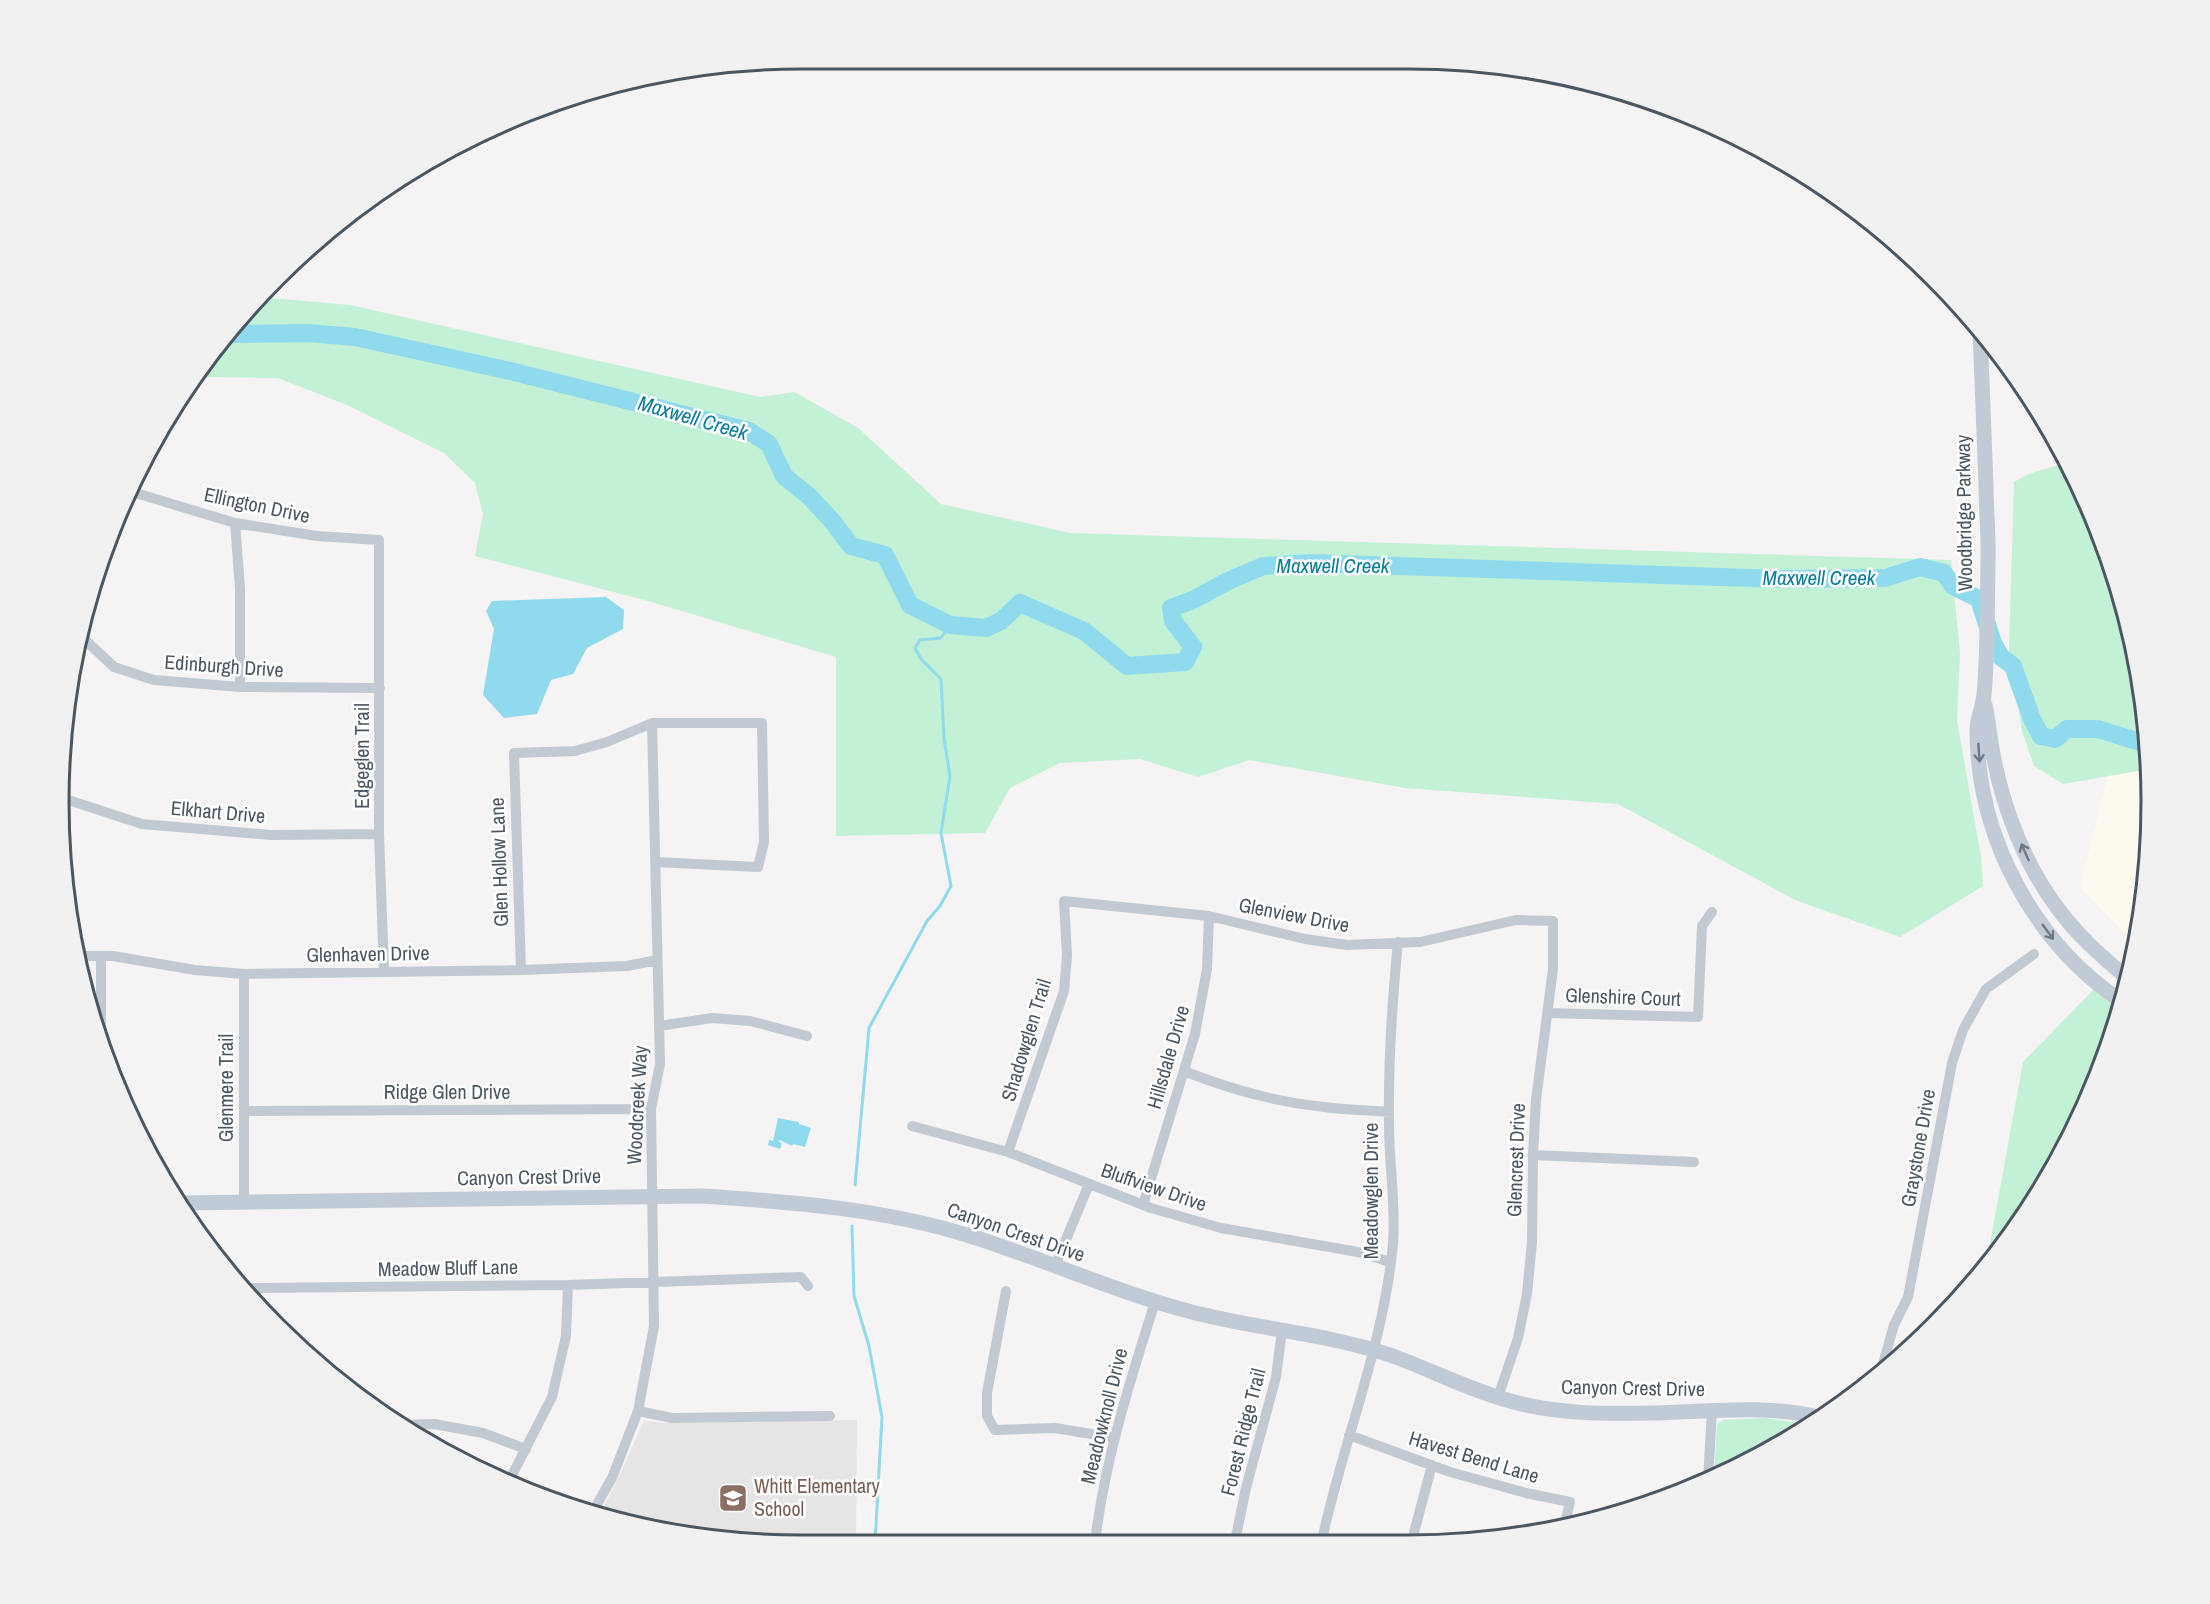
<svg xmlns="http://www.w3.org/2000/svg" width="2210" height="1604" viewBox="0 0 2210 1604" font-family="'Archivo Narrow',sans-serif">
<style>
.commercial{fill:#fdf9ef}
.education{fill:#e6e4e5}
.green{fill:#c3f1d5}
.water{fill:#90daee}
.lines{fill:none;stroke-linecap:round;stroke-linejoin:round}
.stream{stroke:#90daee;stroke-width:3}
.river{stroke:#90daee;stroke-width:18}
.street{stroke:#c1cad2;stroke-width:10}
.secondary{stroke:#c1cbd6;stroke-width:15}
.oneway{stroke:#6e7984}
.labels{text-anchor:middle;stroke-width:5;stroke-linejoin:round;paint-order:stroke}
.street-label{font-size:20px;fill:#4a5661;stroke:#fff}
.education-label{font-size:20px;fill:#785e54;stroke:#fff;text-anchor:start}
.water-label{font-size:21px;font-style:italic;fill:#0c7c9b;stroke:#fff}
.rim{fill:none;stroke:#4a5661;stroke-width:3}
</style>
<rect width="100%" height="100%" fill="#f5f3f3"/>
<path class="commercial" d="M2149 769 2145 899 2135 944 2080 887 2108 775Z"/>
<path class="education" d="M857 1420 856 1543 753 1544 609 1520 599 1516 618 1479 644 1421 667 1423Z"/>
<path class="green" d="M260 297 350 305 760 397 794 392 857 427 941 504 1070 533 1951 560 1960 653 1957 721 1981 857 1983 886 1900 937 1795 900 1618 804 1405 788 1249 760 1198 777 1140 759 1060 763 1010 788 985 833 836 836V657L648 601 475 556 483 514 475 483 444 453 347 405 278 378 199 377 243 312Z
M2068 462 2075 473 2126 609 2150 753 2149 769 2063 784 2034 766 2022 731 2009 649 2014 482 2029 474Z
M2094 989 2119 1011 2112 1041 2052 1173 1986 1266 2023 1062Z
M1765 1418 1806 1424 1714 1476 1717 1425 1722 1420Z"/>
<path class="water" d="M606 597 624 610 623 629 587 648 573 674 551 680 537 714 504 718 483 695 494 629 486 611 492 601Z
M778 1118 799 1122V1124L811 1128 805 1147 793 1144 792 1146 780 1140 779 1142 782 1143 780 1149 768 1145 769 1140 773 1141Z"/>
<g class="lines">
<path class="stream" d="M855 1185 869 1028 927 921 940 906 951 886 941 833 950 776 944 738 941 679 921 659 915 648 920 640 941 638 950 625
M852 1226 854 1296 869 1346 882 1417 875 1543"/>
<path class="river" d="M228 334 308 333 355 337 510 371 749 431 769 444 784 476 810 497 833 522 851 546 885 555 910 605 950 625 986 628 1001 621 1020 603 1084 631 1127 666 1185 662 1193 647 1173 621 1171 608 1193 600 1228 581 1263 566 1311 563 1779 579 1885 578 1920 567 1944 573 1953 586 1979 599 1993 643 2001 657 2013 666 2032 719 2041 736 2055 739 2067 729H2098L2149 745"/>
<path class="street" d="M129 491 235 523 317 536 379 540V834L384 972
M235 523 240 588V687
M80 635 114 667 154 680 240 687 380 688
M59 797 142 824 271 835 379 834
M80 956H113L195 970 244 974 521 970 627 966 657 960
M101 956V1034
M521 970 514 753 575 751 607 742 652 723H762L764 842 758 867 655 862
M244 974V1202
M1548 1013 1698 1017 1702 926 1712 912
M659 1026 712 1018 750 1021 807 1036
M1184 1071C1229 1089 1276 1102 1324 1107 1345 1110 1367 1110 1389 1112
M244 1111 651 1109
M912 1126 1008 1152 1151 1208 1221 1228 1358 1252 1390 1262
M1008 1152 1064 991 1067 955 1064 901 1209 916 1305 939 1347 945 1420 942 1516 920 1553 921V969L1536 1100 1533 1155 1532 1242 1527 1294 1518 1338 1498 1397
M1533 1155 1694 1162
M1143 1205 1195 1034 1207 969 1209 916
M1055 1266 1089 1184
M243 1288 568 1285 801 1277 808 1286
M1006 1291 987 1393V1416L995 1430 1055 1428 1115 1438
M1880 1374 1894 1325 1908 1297 1952 1063 1963 1030 1986 989 2034 954
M638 1411 672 1418 830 1416
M401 1425 434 1424 483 1433 526 1449
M1349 1435 1450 1472 1526 1493 1570 1502 1565 1523
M510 1479 552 1397 566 1336 568 1285
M1708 1480 1712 1410
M592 1513 612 1478 638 1411 654 1326 651 1109 660 1064 652 723
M1322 1540C1343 1441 1384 1345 1393 1243 1396 1204 1389 1164 1389 1125 1388 1064 1392 1003 1398 942
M1412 1540 1432 1465
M1235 1541 1246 1488 1276 1377 1282 1331
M1095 1542C1105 1459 1130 1381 1155 1302"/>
<path class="secondary" d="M1980 330C1982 382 1984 434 1986 485 1986 511 1989 537 1988 563 1987 606 1988 651 1984 695 1983 707 1977 718 1977 730 1977 836 2033 942 2121 1001
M1985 705C1989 723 1990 741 1994 759 2004 810 2025 864 2056 906 2076 934 2101 956 2127 978
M182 1203 703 1196C793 1202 884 1209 970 1236 1044 1259 1113 1291 1188 1311 1255 1329 1324 1333 1390 1355 1432 1370 1471 1391 1514 1402 1558 1414 1606 1414 1651 1413 1706 1412 1763 1404 1818 1417"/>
</g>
<defs><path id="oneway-shaft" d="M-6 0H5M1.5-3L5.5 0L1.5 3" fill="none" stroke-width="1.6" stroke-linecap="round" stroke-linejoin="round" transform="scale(1.5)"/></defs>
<g class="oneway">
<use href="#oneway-shaft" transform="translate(1979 753) rotate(86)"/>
<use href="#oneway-shaft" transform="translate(2025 852) rotate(-114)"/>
<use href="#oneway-shaft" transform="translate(2048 932) rotate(54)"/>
</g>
<defs>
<g id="school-square" transform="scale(1.5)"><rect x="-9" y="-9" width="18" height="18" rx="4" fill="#8d6e63" stroke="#fff"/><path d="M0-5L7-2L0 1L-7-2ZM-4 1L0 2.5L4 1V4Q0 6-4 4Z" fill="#fff"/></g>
</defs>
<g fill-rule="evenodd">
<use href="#school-square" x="733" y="1498"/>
</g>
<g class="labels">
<g class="street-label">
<text transform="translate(257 505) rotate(12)" y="7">Ellington Drive</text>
<text transform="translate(1964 513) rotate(-91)" y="7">Woodbridge Parkway</text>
<text transform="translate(224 666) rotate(4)" y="7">Edinburgh Drive</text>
<text transform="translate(362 756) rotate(-90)" y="7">Edgeglen Trail</text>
<text transform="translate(218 812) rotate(5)" y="7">Elkhart Drive</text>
<text transform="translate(499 862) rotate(-92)" y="7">Glen Hollow Lane</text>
<text transform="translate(1294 915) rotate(11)" y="7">Glenview Drive</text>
<text transform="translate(368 954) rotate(-1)" y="7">Glenhaven Drive</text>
<text transform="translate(1623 997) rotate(2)" y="7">Glenshire Court</text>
<text transform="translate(1026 1040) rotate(-73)" y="7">Shadowglen Trail</text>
<text transform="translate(1168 1057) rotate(-74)" y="7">Hillsdale Drive</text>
<text transform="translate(226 1088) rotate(-90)" y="7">Glenmere Trail</text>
<text x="447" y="1099">Ridge Glen Drive</text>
<text transform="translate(637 1105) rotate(-87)" y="7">Woodcreek Way</text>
<text transform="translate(1918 1148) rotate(-80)" y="7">Graystone Drive</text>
<text transform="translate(1516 1160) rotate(-88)" y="7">Glencrest Drive</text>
<text transform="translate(529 1177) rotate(-1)" y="7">Canyon Crest Drive</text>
<text transform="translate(1154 1187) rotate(19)" y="7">Bluffview Drive</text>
<text transform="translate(1371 1191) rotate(-90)" y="7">Meadowglen Drive</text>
<text transform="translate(1016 1232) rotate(19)" y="7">Canyon Crest Drive</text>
<text transform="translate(448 1268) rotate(-1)" y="7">Meadow Bluff Lane</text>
<text transform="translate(1633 1388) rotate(1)" y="7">Canyon Crest Drive</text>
<text transform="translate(1104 1416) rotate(-76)" y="7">Meadowknoll Drive</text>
<text transform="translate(1243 1432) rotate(-76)" y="7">Forest Ridge Trail</text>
<text transform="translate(1474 1457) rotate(17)" y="7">Havest Bend Lane</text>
</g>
<g class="education-label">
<text x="754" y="1493">Whitt Elementary<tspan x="754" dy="23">School</tspan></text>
</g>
<g class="water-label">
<text transform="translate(693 418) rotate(16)" y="7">Maxwell Creek</text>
<text x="1333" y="573">Maxwell Creek</text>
<text x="1819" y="585">Maxwell Creek</text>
</g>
</g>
<path d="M0 0H2210V1604H0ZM802 69H1408A733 733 0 0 1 2141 802V802A733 733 0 0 1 1408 1535H802A733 733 0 0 1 69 802V802A733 733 0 0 1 802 69Z" fill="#f1f1f2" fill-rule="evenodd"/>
<path class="rim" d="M802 69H1408A733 733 0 0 1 2141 802V802A733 733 0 0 1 1408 1535H802A733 733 0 0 1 69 802V802A733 733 0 0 1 802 69Z"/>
</svg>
